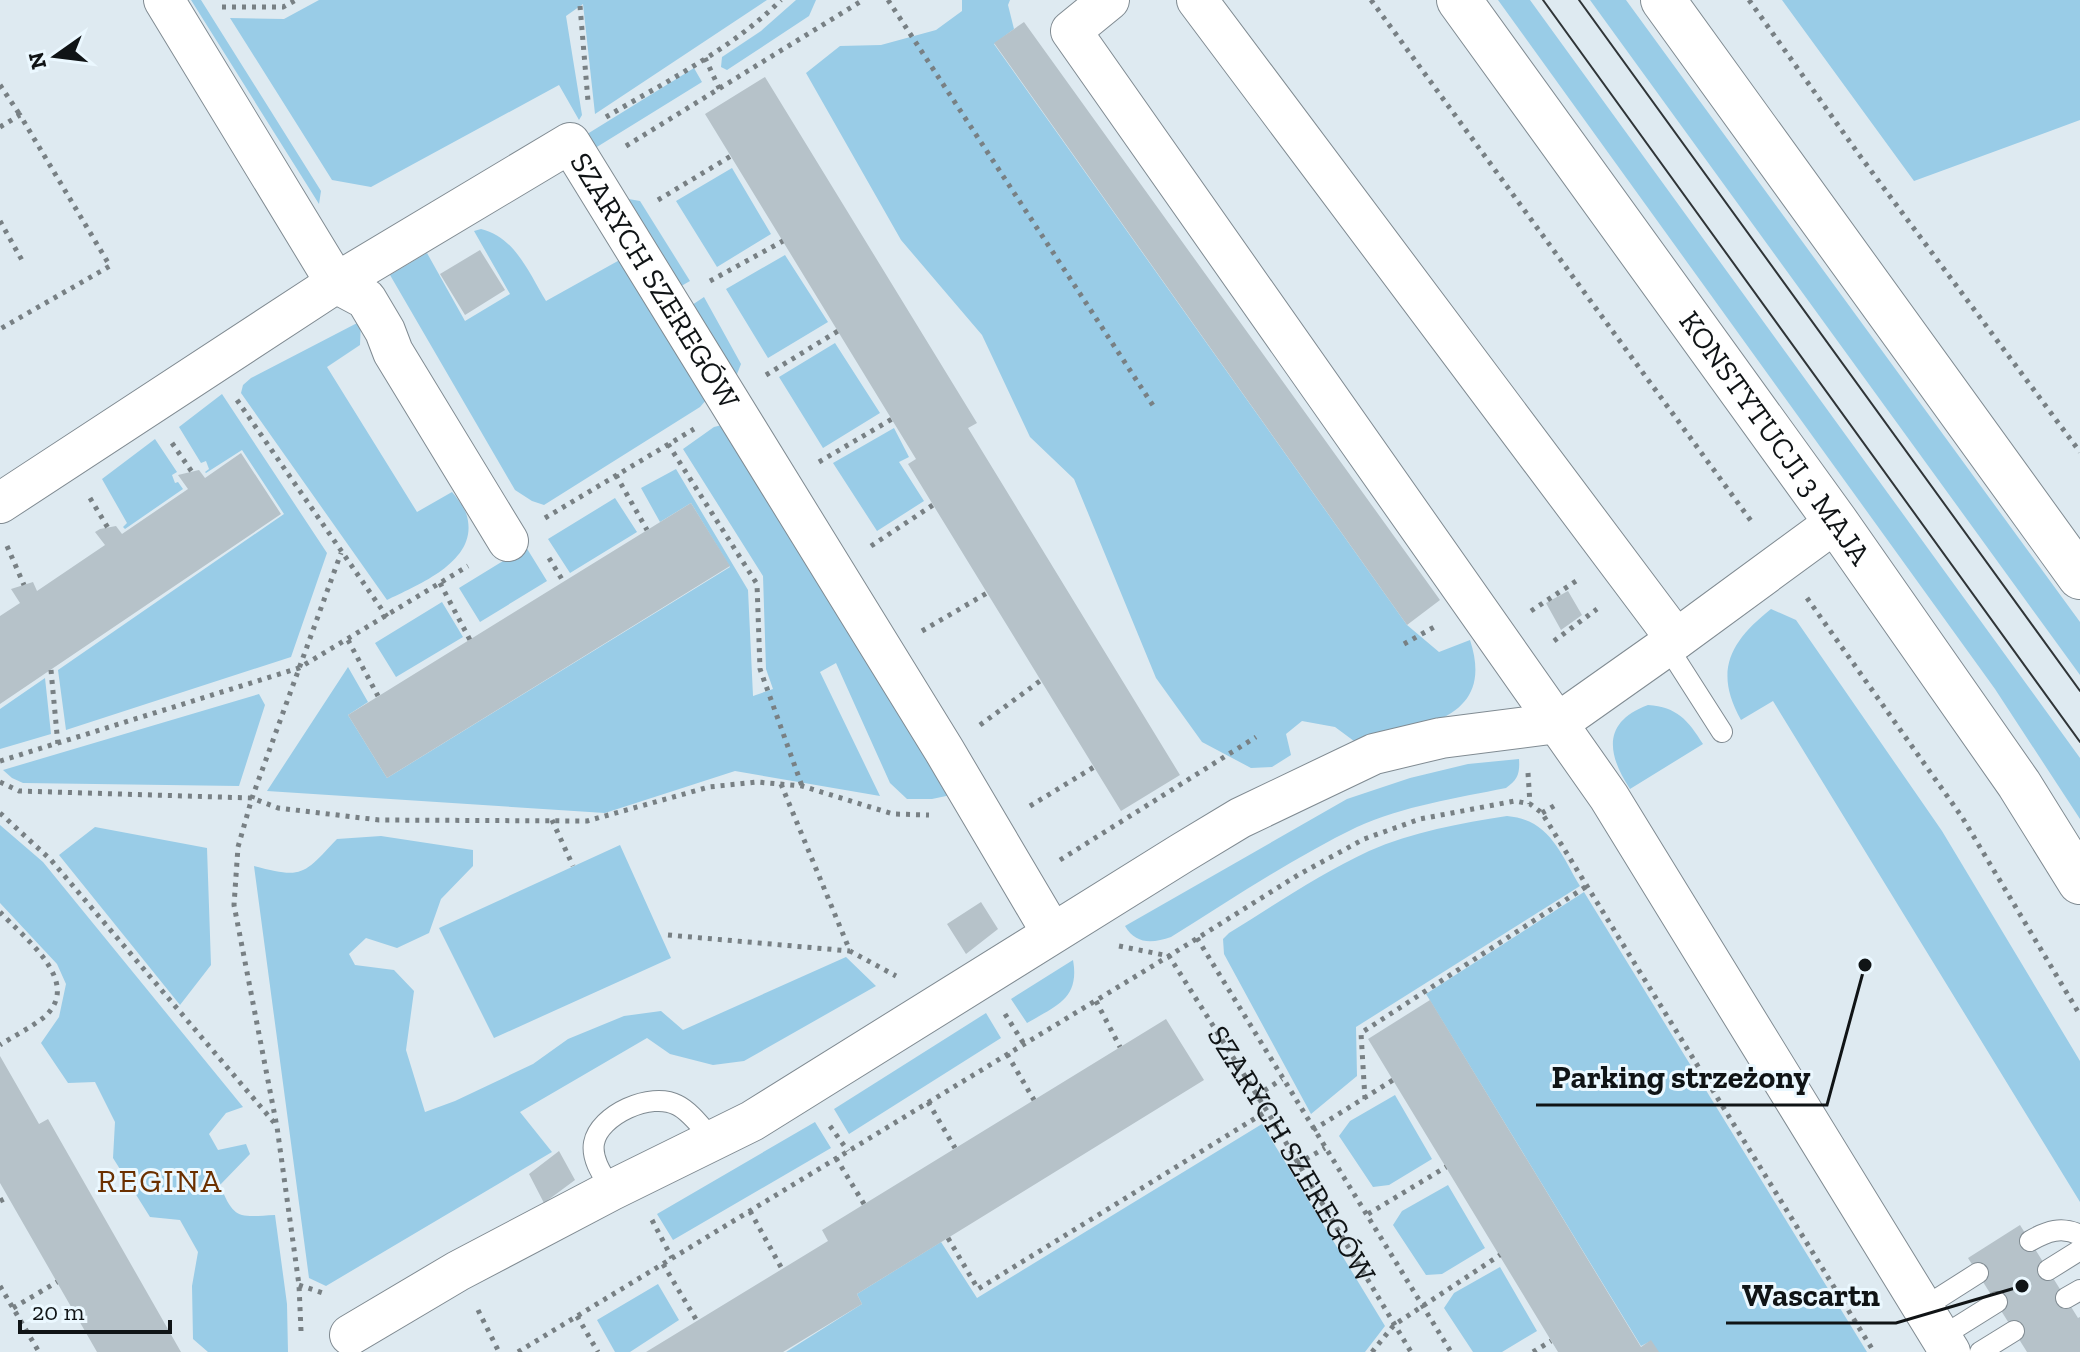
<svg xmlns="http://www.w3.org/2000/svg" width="2080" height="1352" viewBox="0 0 2080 1352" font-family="'Zilla Slab',serif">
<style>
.green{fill:#99cce7}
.building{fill:#b6c2c9}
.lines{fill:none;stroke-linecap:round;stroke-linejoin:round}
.lane-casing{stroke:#808b92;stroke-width:22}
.street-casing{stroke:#808b92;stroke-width:42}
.secondary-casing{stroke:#808b92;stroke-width:46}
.path{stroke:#788084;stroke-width:5;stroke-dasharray:4 6;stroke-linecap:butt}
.lane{stroke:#fff;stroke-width:20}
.street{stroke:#fff;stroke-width:40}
.secondary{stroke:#fff;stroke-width:44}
.tram{stroke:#303538;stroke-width:2}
.labels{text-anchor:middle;stroke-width:6;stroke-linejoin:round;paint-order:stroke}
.street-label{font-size:30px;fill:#101416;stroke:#ebf8ff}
.neighbourhood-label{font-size:32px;letter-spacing:2px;fill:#6b3000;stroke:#ebf8ff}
.leader{fill:none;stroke:#101416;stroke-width:3}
.callout-dot{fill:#101416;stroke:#ebf8ff;stroke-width:3}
.callout-label{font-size:32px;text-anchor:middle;font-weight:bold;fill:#101416;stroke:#ebf8ff;stroke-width:6;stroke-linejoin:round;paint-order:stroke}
</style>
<rect width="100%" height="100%" fill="#deeaf1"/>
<path class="green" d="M191 0H201L321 191 319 204Z
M319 0H767L595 114 583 4 566 16 582 115 579 120 559 85 371 187 332 180 230 18 284 19Z
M796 0H816L809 16 727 70 721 67 722 57 761 31Z
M962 0H1010L1008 5 1014 29 994 44 1407 625 1439 652 1470 640C1497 722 1417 726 1358 744L1335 727 1302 721 1286 734 1291 755 1272 767 1251 768 1202 742 1156 678 1074 479 1030 437 982 335 901 240 806 73 840 46 881 45 936 30 962 11Z
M1498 0H1530L2080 758V819L1995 689Z
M1590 0H1626L2080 622V675Z
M1782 0H2080V120L1914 181Z
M694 68 702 82 592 150 584 136Z
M732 168 771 234 717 267 676 201Z
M623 198 640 201 690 281 676 289Z
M481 229C515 237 529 273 546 301L625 257 707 399 700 407 544 505 532 501 515 490 390 275 427 253 465 321 510 294 474 231Z
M785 255 828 322 768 358 726 289Z
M704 297 741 364 735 379 689 307Z
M361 321 360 345 327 367 417 512 452 492C457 498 463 506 466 513 482 560 419 584 387 600L241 393 243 385 251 378Z
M835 343 880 413 823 448 779 377Z
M222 394 327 553 291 657 66 730 58 670 284 514 242 450 206 473 205 472 209 469 206 461 201 463 179 427Z
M722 425 951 795 932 799H907L890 783 836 663 820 672 880 796 735 771 605 813 267 791 348 667 368 702 348 715 387 778 730 567 691 503 660 522 641 488 676 469 748 590 753 696 773 689 766 669 763 576 683 449 714 427Z
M894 428 909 457 899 462 924 501 877 531 833 463Z
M155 439 177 472 172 475 175 483 178 482 183 489 125 529 123 527 127 523 102 479Z
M615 498 637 532 570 573 548 539Z
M526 547 547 581 480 622 459 588Z
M442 602 463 637 396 677 375 643Z
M1771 609 1796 620 1942 831 2080 1061V1202L1773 701 1741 720C1713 670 1731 641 1771 609Z
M45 678 51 734 0 749V709Z
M259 694 265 705 239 786 23 783 12 778 3 770Z
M1648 705C1677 707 1688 720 1703 744L1630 789C1607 754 1602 722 1648 705Z
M1519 759C1520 773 1518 780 1506 788 1457 798 1403 806 1357 827 1293 858 1232 899 1171 937 1153 943 1136 945 1125 926L1347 799 1410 778 1468 764Z
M1507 816C1550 820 1560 853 1580 886L1356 1027 1357 1076 1311 1114 1224 954 1223 939 1229 933C1274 905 1320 874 1369 851 1412 832 1461 823 1507 816Z
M0 825 43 862 243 1107 226 1113 209 1134 218 1150 246 1144 250 1154 220 1185C234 1220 239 1217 275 1215L287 1304 288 1352H208L193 1339 192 1286 198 1252 180 1220 150 1217 113 1158 115 1122 95 1082 68 1083 41 1043 59 1017 66 984 57 964 0 903Z
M95 827 207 848 211 965 180 1005 59 855Z
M381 836 473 850V866L441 899 429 933 397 948 366 938 349 954 355 965 394 970 414 991 406 1050 425 1112 455 1101 533 1064 568 1039 624 1016 661 1011 683 1030 846 957 876 986 744 1061 713 1065 670 1054 647 1038 520 1112 552 1152 326 1286 309 1278 254 866C303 879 303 875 337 839Z
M620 845 671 958 494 1038 439 928Z
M1584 892 1867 1352H1658L1651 1341 1641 1346 1426 994Z
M1073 960C1080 999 1056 1006 1027 1023L1011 999Z
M986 1013 1001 1038 849 1134 834 1109Z
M1395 1095 1432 1159 1389 1185 1373 1187 1339 1136 1350 1121Z
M815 1122 831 1148 673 1240 657 1214Z
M1262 1124 1385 1326 1365 1352H786L862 1304 857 1294 941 1242 977 1298Z
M1448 1185 1485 1248 1442 1274 1426 1275 1393 1225 1402 1211Z
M1500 1267 1537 1331 1502 1352H1473L1444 1308 1454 1293Z
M658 1284 679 1320 630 1352H615L597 1320Z"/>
<path class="building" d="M1024 22 1440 600 1407 625 994 43Z
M765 77 977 423 968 428 1180 775 1121 811 908 464 916 459 705 114Z
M480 250 505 290 465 315 440 274Z
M241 453 281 514 0 704V616L20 603 11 589 33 582 37 591 105 545 95 532 100 529 116 526 122 534 188 489 178 475 199 470 205 478Z
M691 503 730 566 387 778 348 715Z
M1568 591 1582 615 1561 630 1546 603Z
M981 902 998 929 966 954 947 924Z
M1430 1000 1641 1347 1651 1340 1659 1352H1558L1368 1039Z
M1166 1019 1204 1080 857 1294 862 1304 783 1352H646L828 1241 822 1230Z
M0 1056 39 1124 48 1119 181 1352H97L0 1183Z
M559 1151 575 1180 544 1203 529 1174Z
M2020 1225 2078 1318 2080 1317V1352H2027L1968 1258Z"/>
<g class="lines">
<g class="lane-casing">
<path id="lane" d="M1667 646 1722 732
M612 1190C604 1177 591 1160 594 1143 599 1115 651 1091 677 1105 690 1111 703 1129 713 1140
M2030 1241C2047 1231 2062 1226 2080 1235
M2048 1270 2080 1250
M2066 1298 2080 1290
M1923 1308 1978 1273
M1941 1337 1997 1302
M1980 1352 2014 1331"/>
</g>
<g class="street-casing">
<g id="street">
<path d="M164 0 336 283"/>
<path d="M1109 0 1071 31 1609 797 1950 1352"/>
<path d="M1197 0 1676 639"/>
<path d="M336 283 366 299 385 331 393 352 508 541"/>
<path id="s2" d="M0 503 336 283 570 143 944 750 1052 933"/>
<path d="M350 1335 458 1271 612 1190 752 1121 1182 853 1240 818 1374 754 1441 738 1558 723 1667 646 1836 522"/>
</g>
</g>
<g class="secondary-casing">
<g id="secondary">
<path id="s3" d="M1459 0 1836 522 2019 784 2080 882"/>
<path d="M1663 0 2080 577"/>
</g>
</g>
<g class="path">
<path d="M888 0 1154 407"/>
<path d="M1371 0 1754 525"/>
<path d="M1749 0 1860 156 2080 452"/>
<path d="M580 6 588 101"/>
<path d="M222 7H283L296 0"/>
<path d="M705 58 720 90"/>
<path d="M0 85 20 115"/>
<path d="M606 117C665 82 732 49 781 0"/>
<path d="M0 127 20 115 110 266 0 329"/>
<path d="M626 146 863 0"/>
<path d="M658 200 731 156"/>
<path d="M0 221 23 262"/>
<path d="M710 281 783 241"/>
<path d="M766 375 838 331"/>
<path d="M237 400 387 617"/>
<path d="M172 443 192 472"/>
<path d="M668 444 757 584 760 669 802 786"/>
<path d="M819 462 892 419"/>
<path d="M616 475 647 530"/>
<path d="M90 498 108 528"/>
<path d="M545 518 694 429"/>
<path d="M7 546 24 585"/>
<path d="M871 546 933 505"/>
<path d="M549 558 563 581"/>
<path d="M440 583 470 640"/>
<path d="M1807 598 1962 817 2080 1015"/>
<path d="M1531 611 1576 581"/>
<path d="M922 631 987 593"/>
<path d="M348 640 378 696"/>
<path d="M1554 641 1597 609"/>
<path d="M1404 644 1436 626"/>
<path d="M51 670 58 745"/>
<path d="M980 725 1040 681"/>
<path d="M0 761 299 668 468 566"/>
<path d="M1528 773 1530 804"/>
<path d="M0 782 19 791 252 798 278 808 379 820 587 821 709 787 757 782 802 786 893 814 929 815"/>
<path d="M781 784 850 951 896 976"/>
<path d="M1030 806 1094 767"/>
<path d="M0 813 51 860 277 1126"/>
<path d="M1542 813 1559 803"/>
<path d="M552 820 573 866"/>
<path d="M1060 860 1256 737"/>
<path d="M0 912C24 938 85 983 43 1018 30 1028 14 1036 0 1045"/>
<path d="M668 935 850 951"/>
<path d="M1197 938 1451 1352"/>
<path id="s1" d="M1119 946 1169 956 1267 1111 1411 1352"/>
<path d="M1096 1001 1120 1047"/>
<path d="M1005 1014 1024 1044"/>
<path d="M1007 1054 1034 1100"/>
<path d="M1256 1096 1282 1079"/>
<path d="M1365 1099 1361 1033 1587 886"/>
<path d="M928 1102 955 1148"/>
<path d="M830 1126 848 1151"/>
<path d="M1313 1130 1393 1080"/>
<path d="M836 1158 864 1204"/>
<path d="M1297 1164 1325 1148"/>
<path d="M0 1201 8 1197"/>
<path d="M750 1211 782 1269"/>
<path d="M1368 1214 1446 1167"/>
<path d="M652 1220 672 1258"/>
<path d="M948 1238 978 1289 1267 1111"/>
<path d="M663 1264 697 1321"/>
<path d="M299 1285 326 1294"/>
<path d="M0 1286 39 1352"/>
<path d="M13 1308 57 1282"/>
<path d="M478 1310 499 1352"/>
<path d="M577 1316 598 1352"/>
<path d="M301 1331 299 1285 277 1127 234 905 238 847 252 798 341 553"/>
<path d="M518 1352 1169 956 1298 875 1364 839 1420 819 1515 801 1530 804 1542 813 1874 1352"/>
<path d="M1372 1352 1394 1325 1500 1255"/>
<path d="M1533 1352 1551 1341"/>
</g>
<use href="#lane" class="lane"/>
<use href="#street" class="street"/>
<use href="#secondary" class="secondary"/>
<path class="tram" d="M1543 0 2080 742
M1579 0 2080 691"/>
</g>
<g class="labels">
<g class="street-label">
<text dy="10" stroke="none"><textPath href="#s2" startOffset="836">SZARYCH SZEREGÓW</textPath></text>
<text dy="10" stroke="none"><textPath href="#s3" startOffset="540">KONSTYTUCJI 3 MAJA</textPath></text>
<text dy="10" stroke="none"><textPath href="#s1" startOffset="284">SZARYCH SZEREGÓW</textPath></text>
</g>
<g class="neighbourhood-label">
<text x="160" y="1192">REGINA</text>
</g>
</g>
<path class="leader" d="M1865 965L1827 1105H1536M2022 1286L1896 1323H1726"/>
<g class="callout-dot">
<circle cx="1865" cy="965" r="8"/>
<circle cx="2022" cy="1286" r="8"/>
</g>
<g class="callout-label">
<text x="1681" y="1088">Parking strzeżony</text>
<text x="1811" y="1306">Wascartn</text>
</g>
<g transform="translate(56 56) rotate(256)" stroke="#ebf8ff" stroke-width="6" paint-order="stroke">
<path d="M0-6L14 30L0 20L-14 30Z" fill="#101416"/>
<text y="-12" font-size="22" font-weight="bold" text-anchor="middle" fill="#101416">N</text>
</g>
<path d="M20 1320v12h150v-12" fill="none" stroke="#101416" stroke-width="4"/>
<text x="32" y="1320" font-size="24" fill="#101416" stroke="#ebf8ff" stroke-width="6" paint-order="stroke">20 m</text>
</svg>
